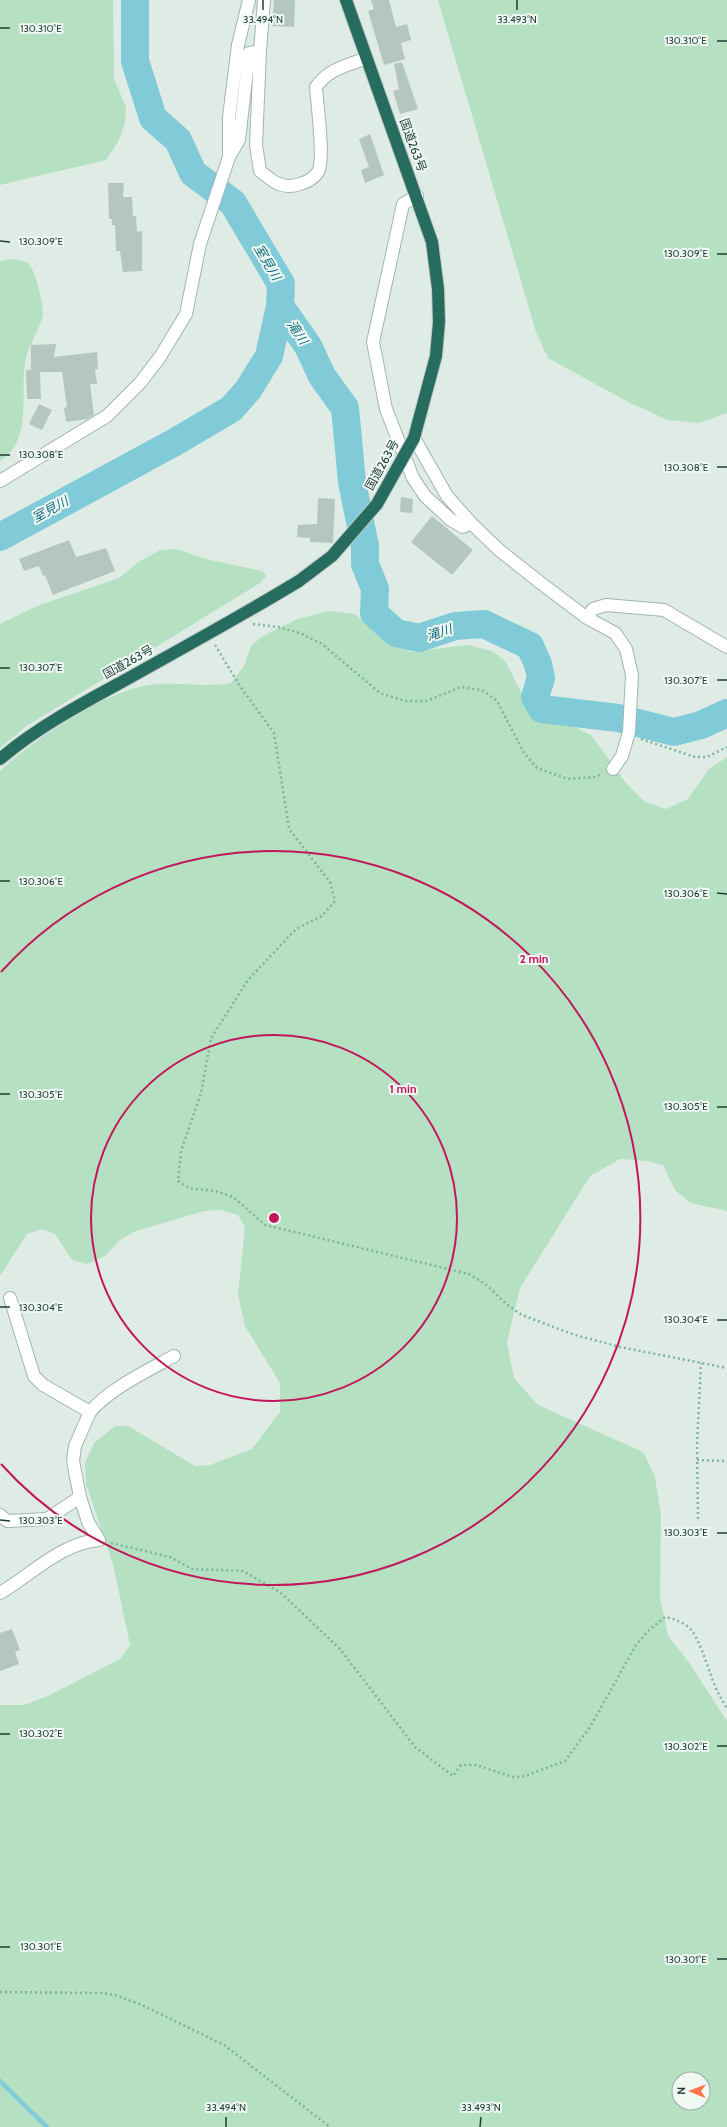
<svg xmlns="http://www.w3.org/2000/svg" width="727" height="2127" viewBox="0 0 727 2127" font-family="Cabin,'Noto Sans JP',sans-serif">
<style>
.green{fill:#b5e0c1;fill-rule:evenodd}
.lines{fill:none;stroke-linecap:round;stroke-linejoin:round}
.stream{stroke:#81cad7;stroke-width:4.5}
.river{stroke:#81cad7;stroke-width:28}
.building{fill:#b4c7bf}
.minor-casing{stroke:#a1b4ad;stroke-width:14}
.highway-casing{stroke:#c0c9c6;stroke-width:14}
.path{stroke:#7cb3a2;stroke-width:2.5;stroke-dasharray:2 3;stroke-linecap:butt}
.minor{stroke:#fff;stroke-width:12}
.highway{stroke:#276d5f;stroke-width:12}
.highway-bridge-casing{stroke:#c0c9c6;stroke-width:14;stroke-linecap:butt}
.highway-bridge{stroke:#276d5f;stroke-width:12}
.ticks{fill:none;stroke:#1e3e35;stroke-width:1.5}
.ring{fill:none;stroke:#c2185b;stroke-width:2}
.labels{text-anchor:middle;stroke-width:4;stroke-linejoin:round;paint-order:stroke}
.street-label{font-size:12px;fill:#1e3e35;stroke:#f0f8f4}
.water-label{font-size:13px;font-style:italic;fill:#136d7f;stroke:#f0f8f4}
.ticks-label{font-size:10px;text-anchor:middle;fill:#1e3e35;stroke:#f0f8f4;stroke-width:4;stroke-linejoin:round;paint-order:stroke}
.centre{fill:#c2185b;stroke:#f0f8f4;stroke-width:2}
.ring-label{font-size:12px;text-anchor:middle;font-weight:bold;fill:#c2185b;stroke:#f0f8f4;stroke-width:4;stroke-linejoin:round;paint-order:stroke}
</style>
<rect width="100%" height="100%" fill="#dfece6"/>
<path class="green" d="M0 0H113L114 79 126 107 125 123 118 142 106 160 0 185Z
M438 0H727V413L699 423 668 420 630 403 548 358 536 332Z
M12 259C16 260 23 260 27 263 36 268 43 304 43 314 42 325 27 347 25 363 20 395 33 440 0 461V261Z
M176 549 206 559 262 571 266 576 260 583 25 727 0 748V624L37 606 119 578 137 563 160 550Z
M329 611 355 614 394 646 412 652 467 645 492 651 505 661 522 694 536 711 567 723 591 735 626 783 645 802 666 809 688 799 709 769 727 757V1211L691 1203 675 1190 663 1165 646 1161 620 1159 590 1176 520 1288 507 1342 514 1378 538 1405 643 1452 655 1477 661 1516 660 1598 668 1636 688 1661 727 1721V2127H0V1705H24L48 1696 120 1659 130 1645 113 1564 86 1484 85 1463 94 1443 115 1426H128L195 1466 210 1465 252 1449 280 1412V1383L245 1326 238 1294 245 1227 238 1215 220 1210 204 1211 136 1231 120 1240 105 1256 87 1264 72 1260 55 1234 42 1229 27 1234 0 1276V771C34 740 103 692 149 685 176 681 204 688 231 683L244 666 251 646 263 636 298 619ZM679 2079H703V2103H679Z"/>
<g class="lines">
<path class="stream" d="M0 2081 47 2127"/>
<path class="river" d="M280 306 308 346 322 376 345 408 352 482 365 546V564L375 589 374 613 396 633 419 638 455 626 484 624 530 646 538 664 541 678 535 697 542 709 618 718 674 732 701 725 727 713
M0 537 175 442 231 409 248 390 269 356 280 306 281 284 233 203 193 173 178 140 153 118 135 61V0"/>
</g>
<path class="building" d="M274 0H295L294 27 272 26Z
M371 0H389L396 27 407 24 411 40 401 43 405 59 384 65 368 11 374 9Z
M402 62 418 109 400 114 393 91 399 89 394 64Z
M370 134 384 175 365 183 361 170 369 167 359 139Z
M108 183H124L123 197H132L133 216H136L137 232 142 231V271L123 272 120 251H116L115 225H112V219H109Z
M56 344 54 357 97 352 98 369H95L97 384H90L94 415 87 419 66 422 64 408 67 407 62 372H40L41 399H27L26 370H31V345Z
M39 404 52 410 42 430 29 424Z
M401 497 413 499 412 513 400 512Z
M318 498 335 499 333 543 310 542V538L297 537 298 525 317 524Z
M432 516 473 550 452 575 411 542Z
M69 540 76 557 106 548 115 571 53 595 45 575 43 576 39 566 24 571 19 559Z
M12 1629 20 1650 15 1652 19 1664 0 1671V1633Z"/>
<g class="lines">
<g class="minor-casing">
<path id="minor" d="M260 51 256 145 260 171C273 182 283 190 300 184 307 182 314 178 318 172 325 160 317 103 316 87 328 69 348 65 367 58
M229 155V117L238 45 249 0
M417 196 403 204 373 342 386 409 413 478 425 496 451 520 463 527 471 523
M414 438 447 496 471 523 499 550 542 584 587 618 615 633 626 649 632 675 629 732 622 756 613 769
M0 481 107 416 140 383 160 357 186 314 200 244 229 157 239 140 249 53 260 51 264 0
M587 618 593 609 606 605 664 610 727 647
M90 1412C109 1389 147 1371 174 1356
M0 1515 7 1521 47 1519 80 1497 73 1461 75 1446 90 1412 43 1385 34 1376 10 1298
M0 1593C31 1575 61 1543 99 1540L88 1522 80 1497"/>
</g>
<g class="highway-casing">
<path id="highway" d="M346 0 432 242 438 289 439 322 436 356 414 438
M0 759C39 726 85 702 129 678 186 646 243 615 299 581"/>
</g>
<path class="path" d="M253 624 278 627 300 633 322 644 380 693 405 701H427L461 687 482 690 497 701 524 753 537 768 568 779 594 777 602 774
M215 645 240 686 274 733 289 829 330 882 335 901 322 916 296 929 248 980 211 1038 201 1093 181 1151 178 1181 189 1188 215 1191 233 1197 265 1225 469 1274 488 1286 506 1304 522 1315 575 1335 620 1347 727 1368
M641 739 695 757H707L727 747
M697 1460 727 1461
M698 1519 697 1445 701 1363
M111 1543 170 1557 192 1569 243 1571 281 1593 340 1649 415 1747 453 1776 461 1765H476L513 1777 525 1776 565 1761 590 1727 636 1645 649 1630 665 1617C675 1619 689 1624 694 1634 708 1658 710 1684 727 1708
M0 1992 101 1993 115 1995 142 2005 224 2045 330 2127"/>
<use href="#minor" class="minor"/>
<use href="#highway" class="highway"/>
<g class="highway-bridge-casing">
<path id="highway-bridge" d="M299 581 332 556 377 504 414 438"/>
</g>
<use href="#highway-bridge" class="highway-bridge"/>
</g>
<path class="ticks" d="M263 10V0M517 10V0M0 28H10M717 41H727M0 241 10 242M717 254H727M0 455H10M717 467H727M0 668H10M717 680H727M0 881H10M717 893 727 894M0 1094H10M717 1107H727M0 1307H10M717 1320H727M0 1520 10 1521M717 1533H727M0 1734H10M717 1746H727M0 1947H10M717 1959H727M226 2127V2117M480 2127 481 2117"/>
<g class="ring">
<circle cx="274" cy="1218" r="183"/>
<path d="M1 972A367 367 0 1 1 1 1464"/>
</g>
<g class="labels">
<g class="street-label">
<text transform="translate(413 145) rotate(70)" y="4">国道263号</text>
<text transform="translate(382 465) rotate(-61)" y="4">国道263号</text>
<text transform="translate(128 662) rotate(-29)" y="4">国道263号</text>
</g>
<g class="water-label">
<text transform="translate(268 262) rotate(59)" y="5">室見川</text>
<text transform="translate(298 332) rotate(56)" y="5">滝川</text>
<text transform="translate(50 509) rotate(-29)" y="5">室見川</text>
<text transform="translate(439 632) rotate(-18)" y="5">滝川</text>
</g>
</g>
<g class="ticks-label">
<text x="263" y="23">33.494°N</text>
<text x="517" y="23">33.493°N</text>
<text x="41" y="32">130.310°E</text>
<text x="686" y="44">130.310°E</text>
<text x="41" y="245">130.309°E</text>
<text x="686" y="257">130.309°E</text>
<text x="41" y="458">130.308°E</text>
<text x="686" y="471">130.308°E</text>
<text x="41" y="671">130.307°E</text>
<text x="686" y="684">130.307°E</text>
<text x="41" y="885">130.306°E</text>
<text x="686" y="897">130.306°E</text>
<text x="41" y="1098">130.305°E</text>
<text x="686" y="1110">130.305°E</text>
<text x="41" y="1311">130.304°E</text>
<text x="686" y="1323">130.304°E</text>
<text x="41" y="1524">130.303°E</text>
<text x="686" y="1536">130.303°E</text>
<text x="41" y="1737">130.302°E</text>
<text x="686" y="1750">130.302°E</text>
<text x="41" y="1950">130.301°E</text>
<text x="686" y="1963">130.301°E</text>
<text x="226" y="2111">33.494°N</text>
<text x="481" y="2111">33.493°N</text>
</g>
<circle cx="274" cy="1218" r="6" class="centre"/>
<g class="ring-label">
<text x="534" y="963">2 min</text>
<text x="403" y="1093">1 min</text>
</g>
<g transform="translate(691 2091) rotate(271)"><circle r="19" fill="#f0f8f4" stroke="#9caea8"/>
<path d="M0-3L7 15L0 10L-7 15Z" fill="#ff774a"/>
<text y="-6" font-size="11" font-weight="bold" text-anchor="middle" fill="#1e3e35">N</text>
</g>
</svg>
